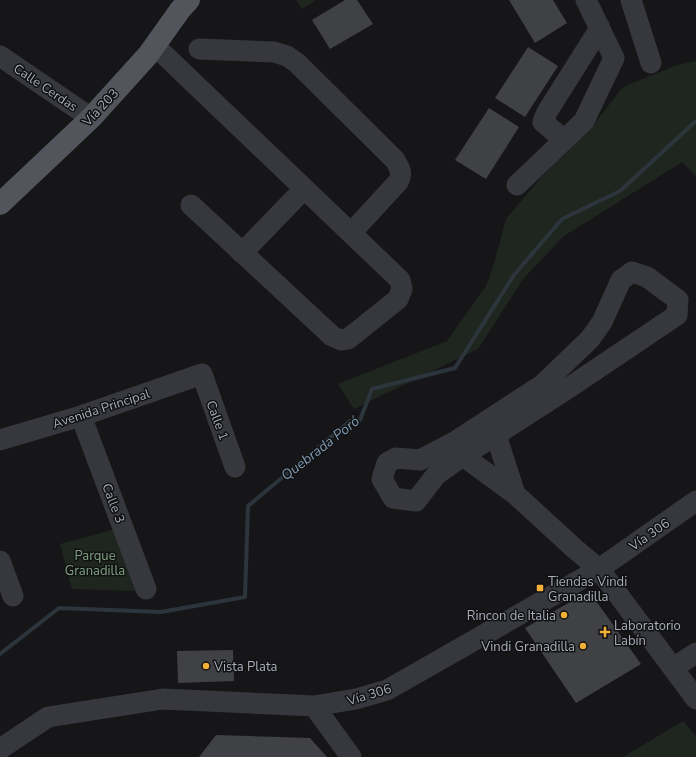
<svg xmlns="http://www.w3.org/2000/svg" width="696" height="757" viewBox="0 0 696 757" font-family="'Nunito Sans',sans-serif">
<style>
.green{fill:#1e261f}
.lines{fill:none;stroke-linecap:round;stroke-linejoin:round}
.stream{stroke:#2c353c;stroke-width:4}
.building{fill:#404145}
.minor{stroke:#37383d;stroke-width:21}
.major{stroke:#53555c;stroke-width:22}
.poi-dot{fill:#f2b134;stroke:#111113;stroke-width:1.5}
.labels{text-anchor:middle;stroke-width:3;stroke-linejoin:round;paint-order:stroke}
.street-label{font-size:13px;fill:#a8adb8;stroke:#111113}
.park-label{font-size:13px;fill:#7fa381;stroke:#111113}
.poi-label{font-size:13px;fill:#a8adb8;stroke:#111113;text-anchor:start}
.water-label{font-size:14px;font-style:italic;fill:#7f9bb3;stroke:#111113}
</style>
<rect width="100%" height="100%" fill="#161618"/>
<path class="green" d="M296 0H316L302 9Z
M696 61V176L682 162 564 236 524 278 478 349 354 409 338 384 447 341 486 286 493 267 506 219 544 174 590 129 623 87 677 65Z
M115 529 135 591 72 589 60 544Z
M683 721 696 736V757H623Z"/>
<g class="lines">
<path class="stream" d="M0 654 59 608 161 612 245 597 248 506 350 421 360 420 372 389 455 368 514 275 562 219 620 191 696 121"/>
</g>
<path class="building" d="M345 0H357L373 24 330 49 312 20Z
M509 0H553L567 23 535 43Z
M528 47 558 66 525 117 495 98Z
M489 108 519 127 486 179 455 160Z
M589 591 641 664 576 703 525 628Z
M233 650 234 681 178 683 177 651Z
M216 735 310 738 327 757H199Z"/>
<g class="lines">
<path class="minor" d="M631 0 651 63
M155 46 400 280 402 289 398 299 348 339 341 340 332 336 191 205
M199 49 274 52 287 56 297 63 395 160C400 169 403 173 398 182L351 233
M0 56 91 118
M564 140 543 122 547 112 600 28
M517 185 584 121 614 58 586 0
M242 253 304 189
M632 272 647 277 678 300 677 315 567 389 463 456 436 475 416 501 393 498 382 479 387 463 396 458 420 460 456 441 542 385 590 339 602 322 621 280Z
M81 416 146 589
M489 424 496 435 515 494
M0 440 81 416 202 374 235 467
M458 445 463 456 515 494 575 549 599 569 696 699
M0 561 13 596
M673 668 696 653
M314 706 351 757
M0 749 48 717 163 699 314 706 356 699 387 690 599 569 696 501"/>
<path class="major" d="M0 204 91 118 148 55 180 10 189 0"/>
</g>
<g class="poi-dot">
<rect x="536" y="584" width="8" height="8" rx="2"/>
<circle cx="564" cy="615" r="4"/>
<path d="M603 626h4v4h4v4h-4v4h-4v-4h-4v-4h4z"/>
<circle cx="583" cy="646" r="4"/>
<circle cx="206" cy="666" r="4"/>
</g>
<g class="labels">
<g class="street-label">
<text transform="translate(46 87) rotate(34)" y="5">Calle Cerdas</text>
<text transform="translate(100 107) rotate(-47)" y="5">Vía 203</text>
<text transform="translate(101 408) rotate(-18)" y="5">Avenida Principal</text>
<text transform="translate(218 420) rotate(70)" y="5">Calle 1</text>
<text transform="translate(114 503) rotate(69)" y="5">Calle 3</text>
<text transform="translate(649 534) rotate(-35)" y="5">Vía 306</text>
<text transform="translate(369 694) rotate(-17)" y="5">Vía 306</text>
</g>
<g class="park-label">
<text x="95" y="560">Parque<tspan x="95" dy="15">Granadilla</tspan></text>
</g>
<g class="poi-label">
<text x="548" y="586">Tiendas Vindi<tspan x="548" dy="15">Granadilla</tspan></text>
<text x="556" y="620" text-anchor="end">Rincon de Italia</text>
<text x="614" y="630">Laboratorio<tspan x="614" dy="15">Labín</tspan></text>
<text x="575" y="651" text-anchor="end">Vindi Granadilla</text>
<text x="214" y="671">Vista Plata</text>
</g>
<g class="water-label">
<text transform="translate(320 448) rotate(-38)" y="5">Quebrada Poró</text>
</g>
</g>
</svg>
